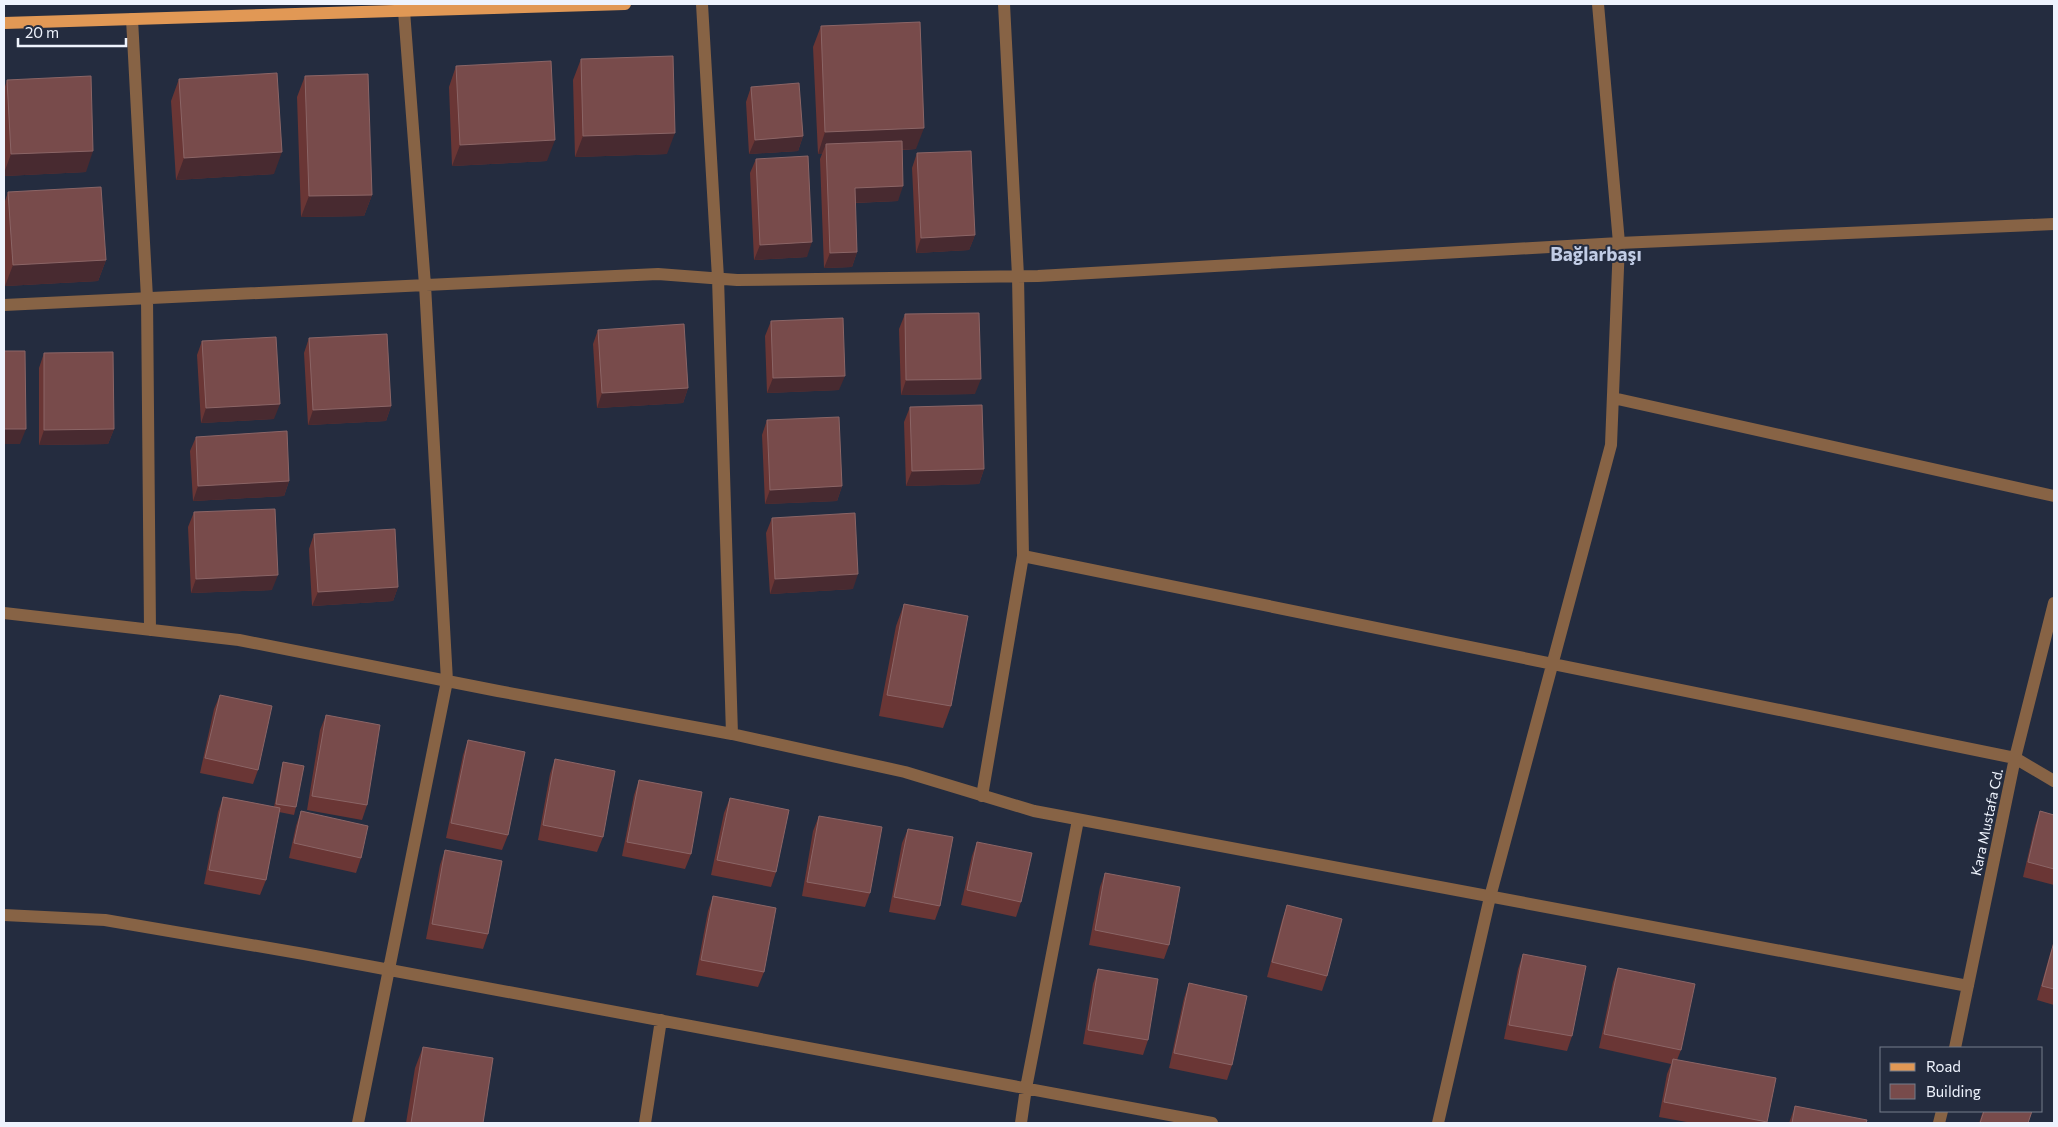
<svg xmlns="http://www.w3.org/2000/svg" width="2058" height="1127" viewBox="0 0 2058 1127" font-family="Commissioner,sans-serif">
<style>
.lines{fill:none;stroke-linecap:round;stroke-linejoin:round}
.minor{stroke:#876345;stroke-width:12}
.major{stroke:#e19855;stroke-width:12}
.wall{fill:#6a3635}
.shaded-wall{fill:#482a30}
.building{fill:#784b4b;stroke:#8b6566}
.labels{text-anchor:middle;stroke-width:4;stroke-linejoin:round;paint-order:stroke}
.street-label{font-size:14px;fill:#eef3fd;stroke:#242c3f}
.district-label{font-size:19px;font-weight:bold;fill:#c1cce5;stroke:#242c3f}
</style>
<rect width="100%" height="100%" fill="#242c3f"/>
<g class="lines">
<path class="minor" d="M702 4 718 278 732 734
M132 19 147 298 150 630
M4 305 658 274 737 280 1038 276 1619 243 2054 224
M1613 398 2054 496
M1023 556 2015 758 2054 781
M4 613 239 640 498 691 732 734 905 772 1034 811 1968 986
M982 796 1023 556 1018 276 1004 4
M4 915 105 920 304 954 1212 1123
M1955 1048 2015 758 2054 603
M358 1123 447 681 425 285 404 11
M645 1123 661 1020
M1021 1123 1026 1088 1078 820
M1438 1123 1490 897 1611 445 1619 243 1598 4
M1939 1123 1942 1111"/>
<path class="major" d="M4 23 625 4"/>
</g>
<path class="wall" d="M821 26 916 149 902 150 898 201 855 203 857 252 852 267 824 268 820 159 822 154H818L813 47Z
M581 59 667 154 575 157 573 80Z
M456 66 547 161 452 166 449 87Z
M305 76 372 195 364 216 301 217 297 97Z
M179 79 274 174 176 180 171 101Z
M7 80 86 172 4 176V90Z
M751 87 803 136 798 151 749 154 746 102Z
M917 153 975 235 969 250 916 253 912 168Z
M756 159 807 257 754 260 750 173Z
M8 192 106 260 98 281 5 286 4 270V204Z
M905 314 975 394 901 395 899 329Z
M771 321 839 390 767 393 765 336Z
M598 330 688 388 683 403 597 408 593 344Z
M309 338 391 406 386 421 308 425 304 353Z
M202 341 274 419 201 423 197 355Z
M44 353 114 429 108 444 39 445V368Z
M910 407 984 469 979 484 906 486 904 422Z
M767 420 842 486 837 501 765 504 762 435Z
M196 437 289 481 284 496 193 501 190 451Z
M194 512 272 590 191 593 188 527Z
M772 518 853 589 770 594 766 533Z
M314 534 398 587 393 601 312 606 309 549Z
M904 604 951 706 943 728 879 716 896 626Z
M220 695 258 770 253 784 200 773 214 709Z
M326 715 367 805 362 820 307 810 320 730Z
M468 740 508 835 502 850 446 838 463 755Z
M555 759 603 837 597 852 538 840 550 774Z
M283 762 296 807 294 815 279 812 266 880 260 895 204 884 218 812 223 797 274 807 281 770Z
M639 780 691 854 685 869 622 856 634 795Z
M730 798 776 872 771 887 711 875 724 813Z
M301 811 361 858 356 873 289 858 296 826Z
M2040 811 2054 815V885L2023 877 2035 826Z
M819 816 870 893 865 907 802 896 813 831Z
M908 829 940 906 935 920 889 912 902 843Z
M977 842 1021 902 1016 917 961 905 972 856Z
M445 850 488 934 483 949 426 939 440 865Z
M1105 873 1169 945 1164 959 1089 945 1100 887Z
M713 896 764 972 758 987 696 975 708 911Z
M1287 905 1327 976 1322 991 1267 977 1282 920Z
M2054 941V1005L2037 1000 2050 954Z
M1523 954 1572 1036 1567 1051 1504 1039 1518 969Z
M1618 968 1681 1050 1677 1060 1776 1078 1767 1123H1692L1659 1117 1667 1074 1671 1064 1599 1048 1613 982Z
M1098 969 1148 1040 1143 1055 1083 1044 1093 984Z
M1189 983 1232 1065 1227 1080 1169 1068 1184 998Z
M423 1047 483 1123H406L415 1068Z
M1795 1106 1866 1123H1789Z
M1983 1111H2032L2028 1123H1979Z"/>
<path class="shaded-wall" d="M924 128 916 149 826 153V144L822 154H818L825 132Z
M675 133 667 154 575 157 583 136Z
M803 136 798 151 749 154 755 140Z
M555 140 547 161 452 166 460 145Z
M93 151 86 172 4 176V173L11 154Z
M282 152 274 174 176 180 184 158Z
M903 186 898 201 849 203 855 188Z
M372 195 364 216 301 217 309 196Z
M975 235 969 250 916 253 921 238Z
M812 242 807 257 754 260 760 245Z
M857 252 852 267 824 268 830 253Z
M106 260 98 281 5 286 13 265Z
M845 376 839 390 767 393 773 378Z
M981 379 975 394 901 395 906 380Z
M688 388 683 403 597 408 602 393Z
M280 404 274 419 201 423 206 408Z
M391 406 386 421 308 425 313 410Z
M4 429H26L20 444H4Z
M114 429 108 444 39 445 44 430Z
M984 469 979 484 906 486 912 471Z
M289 481 284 496 193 501 198 486Z
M842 486 837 501 765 504 770 490Z
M858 574 853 589 770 594 775 579Z
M278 575 272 590 191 593 196 579Z
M398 587 393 601 312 606 318 592Z"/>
<path class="building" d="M920 22 924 128 825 132 821 26Z
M673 56 675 133 583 136 581 59Z
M551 61 555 140 460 145 456 66Z
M277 73 282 152 184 158 179 79Z
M368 74 372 195 309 196 305 76Z
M91 76 93 151 11 154 7 80Z
M799 83 803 136 755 140 751 87Z
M902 141 903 186 855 188 857 252 830 253 826 144Z
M971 151 975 235 921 238 917 153Z
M808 156 812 242 760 245 756 159Z
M101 187 106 260 13 265 8 192Z
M979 313 981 379 906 380 905 314Z
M843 318 845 376 773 378 771 321Z
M684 324 688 388 602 393 598 330Z
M387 334 391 406 313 410 309 338Z
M276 337 280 404 206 408 202 341Z
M4 351H25L26 429H4Z
M113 352 114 429 44 430V353Z
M982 405 984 469 912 471 910 407Z
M839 417 842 486 770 490 767 420Z
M287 431 289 481 198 486 196 437Z
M275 509 278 575 196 579 194 512Z
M855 513 858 574 775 579 772 518Z
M395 529 398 587 318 592 314 534Z
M904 604 968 616 951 706 887 695Z
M220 695 272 706 258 770 205 758Z
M326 715 380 725 367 805 312 796Z
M468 740 525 752 508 835 451 823Z
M555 759 615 771 603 837 543 825Z
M283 762 304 766 296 807 276 804Z
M639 780 702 792 691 854 627 842Z
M223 797 280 808 266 880 209 870Z
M730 798 789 810 776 872 717 860Z
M301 811 368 826 361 858 294 843Z
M2040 811 2054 815V869L2028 862Z
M819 816 882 827 870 893 807 882Z
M908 829 953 837 940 906 894 897Z
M977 842 1032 853 1021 902 967 890Z
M445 850 502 861 488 934 432 924Z
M1105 873 1180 887 1169 945 1095 930Z
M713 896 776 908 764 972 701 960Z
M1287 905 1342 919 1327 976 1272 962Z
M2054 942V989L2042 986Z
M1523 954 1586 966 1572 1036 1509 1025Z
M1618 968 1695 984 1681 1050 1604 1034Z
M1098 969 1158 979 1148 1040 1088 1030Z
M1189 983 1247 996 1232 1065 1174 1053Z
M423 1047 493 1058 483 1123H411Z
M1673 1059 1776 1078 1767 1122 1664 1102Z
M1795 1106 1867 1120 1866 1123H1792Z
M1984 1111H2032L2028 1123H1980Z"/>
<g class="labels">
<g class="street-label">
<text transform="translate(1987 822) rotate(-78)" y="5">Kara Mustafa Cd.</text>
</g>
<g class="district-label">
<text x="1596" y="261">Bağlarbaşı</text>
</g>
</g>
<rect width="2058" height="1127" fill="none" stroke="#eef3fd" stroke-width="10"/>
<rect x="1880" y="1047" width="162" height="65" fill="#242c3f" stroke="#757c8b"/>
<rect x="1890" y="1063" width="25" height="8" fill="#e19855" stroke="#757c8b"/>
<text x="1926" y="1072" font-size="15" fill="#eef3fd">Road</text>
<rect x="1890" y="1084" width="25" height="15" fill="#784b4b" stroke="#757c8b"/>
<text x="1926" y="1097" font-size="15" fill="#eef3fd">Building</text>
<path d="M18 38v8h108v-8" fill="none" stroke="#eef3fd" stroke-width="2.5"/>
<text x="25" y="38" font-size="15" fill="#eef3fd" stroke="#242c3f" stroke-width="4" paint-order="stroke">20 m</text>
</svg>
